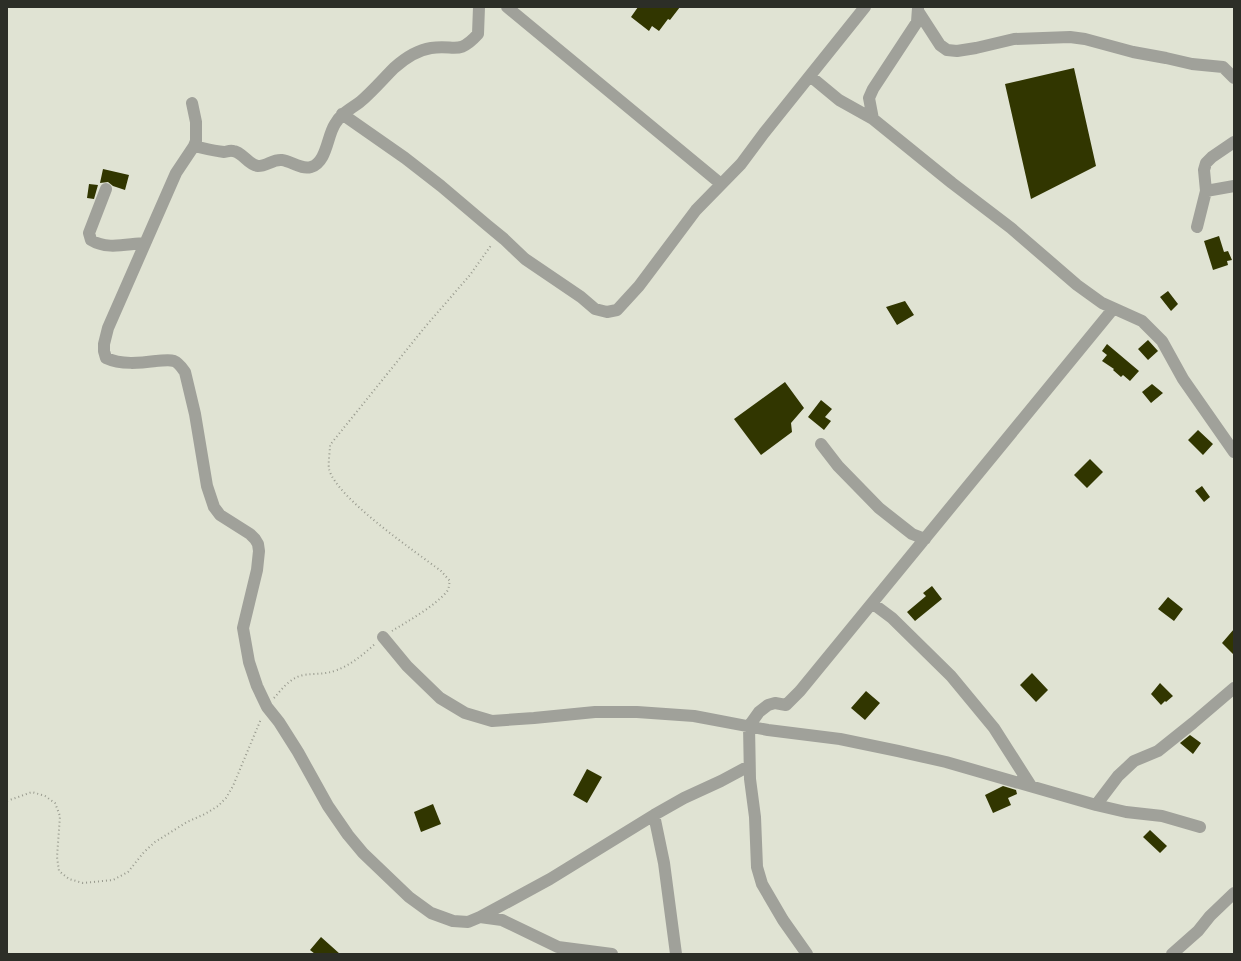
<svg xmlns="http://www.w3.org/2000/svg" width="1241" height="961" viewBox="0 0 1241 961" font-family="'Public Sans',sans-serif">
<style>
.building{fill:#313600}
.lines{fill:none;stroke-linecap:round;stroke-linejoin:round}
.path{stroke:#989a8e;stroke-width:2;stroke-dasharray:1 3;stroke-linecap:butt}
.minor{stroke:#a0a19a;stroke-width:12}
</style>
<rect width="100%" height="100%" fill="#e0e3d3"/>
<path class="building" d="M638 7H680L670 20 668 19 659 31 652 26 649 31 631 17Z
M1074 68 1096 166 1031 199 1005 84Z
M103 169 129 175 125 190 113 186 108 182 100 183Z
M89 184 98 185 94 199 87 198Z
M1219 236 1224 252 1228 251 1232 260 1227 261 1228 265 1213 270 1204 241Z
M1168 291 1178 304 1171 311 1160 297Z
M905 301 914 315 897 325 886 307Z
M1148 340 1158 351 1148 360 1138 349Z
M1107 344 1139 371 1130 381 1123 375 1121 377 1113 370 1114 369 1102 361 1107 355 1102 351Z
M785 382 804 408 791 423 792 432 761 455 734 419Z
M1152 384 1163 393 1151 403 1142 392Z
M821 400 832 409 825 417 831 421 824 430 808 417Z
M1198 430 1213 444 1203 455 1188 440Z
M1090 459 1103 472 1087 488 1074 475Z
M1202 486 1210 497 1204 502 1195 491Z
M932 586 942 599 915 621 907 612 926 596 923 593Z
M1168 597 1183 609 1174 621 1158 609Z
M1234 629V655L1222 643Z
M1032 673 1048 690 1036 702 1020 685Z
M1160 683 1173 696 1166 702 1165 701 1161 705 1151 694Z
M866 691 880 703 865 720 851 708Z
M1190 735 1201 743 1193 754 1180 743Z
M587 769 602 777 587 803 573 795Z
M1003 786 1016 790 1017 794 1008 798 1011 805 993 813 985 795Z
M433 804 441 824 421 832 414 812Z
M1150 830 1167 846 1160 853 1143 837Z
M321 937 340 954H315L310 950Z"/>
<g class="lines">
<path class="path" d="M392 631C408 621 437 605 448 590 449 587 449 584 450 581L441 571C416 552 336 498 329 469 328 462 330 452 330 445L425 327 470 275 492 244
M274 698C282 689 290 678 303 675 316 673 324 675 337 670 351 665 365 653 376 643
M7 801 32 792 45 796 55 803 60 816 57 857 59 871 69 879 83 883 113 880 128 872 144 852 155 842 187 822 205 814 218 806 226 798 233 786 261 719"/>
<path class="minor" d="M507 7 721 184
M918 11 940 45 947 50 957 51 976 48 1014 39 1070 37 1085 39 1133 52 1166 58 1192 64 1223 67 1234 78
M810 76 839 100 873 119 952 183 1011 228 1077 285 1102 303 1142 321 1162 341 1183 379 1234 452
M192 103 196 122V141L194 146 176 173 108 328 104 344V351L106 358C121 365 140 363 156 361 162 361 168 359 174 361 179 363 182 368 185 372L195 414 207 486 214 507 220 515 250 534 255 539 258 544 259 551 257 570 243 628 249 662 257 686 267 707 279 722 298 752 328 806 348 835 363 853 409 897 431 913 453 921 468 922 480 917 550 879 654 815 684 798 721 781 749 766
M342 114 405 158 441 186 487 225 504 239 525 259 581 297 595 309 607 312 617 310 639 286 696 210 741 164 764 133 865 7
M873 119 869 98 873 89 917 22 918 8
M194 146C203 148 214 151 224 152 226 152 230 150 233 151 243 152 248 165 258 166 267 166 273 159 282 160 291 161 301 170 311 167 327 162 327 136 335 124 341 113 351 109 360 102 372 92 383 79 394 68 404 59 418 50 431 48 455 44 458 56 478 34L479 7
M106 189 89 233 91 240C107 250 126 244 145 243
M1206 191 1234 186
M1197 227 1206 191 1204 170 1206 163 1212 157 1234 142
M821 444 838 466 879 508 912 534 925 539
M872 603 892 618 951 676 994 728 1031 786
M383 637 407 666 440 698 465 713 492 721 534 718 595 712H637L694 716 768 730 840 739 898 751 946 762 1096 805 1126 812 1162 816 1200 827
M1096 805 1118 776 1134 761 1158 751 1193 723 1234 688
M654 815 664 863 676 954
M480 917 502 920 558 947 612 954
M807 954 783 920 762 884 757 867 755 817 750 779 749 726 759 712 768 705 775 703 786 705 800 691 1113 309
M1172 954 1198 931 1210 916 1234 893"/>
</g>
<rect width="1241" height="961" fill="none" stroke="#2c2e27" stroke-width="16"/>
</svg>
